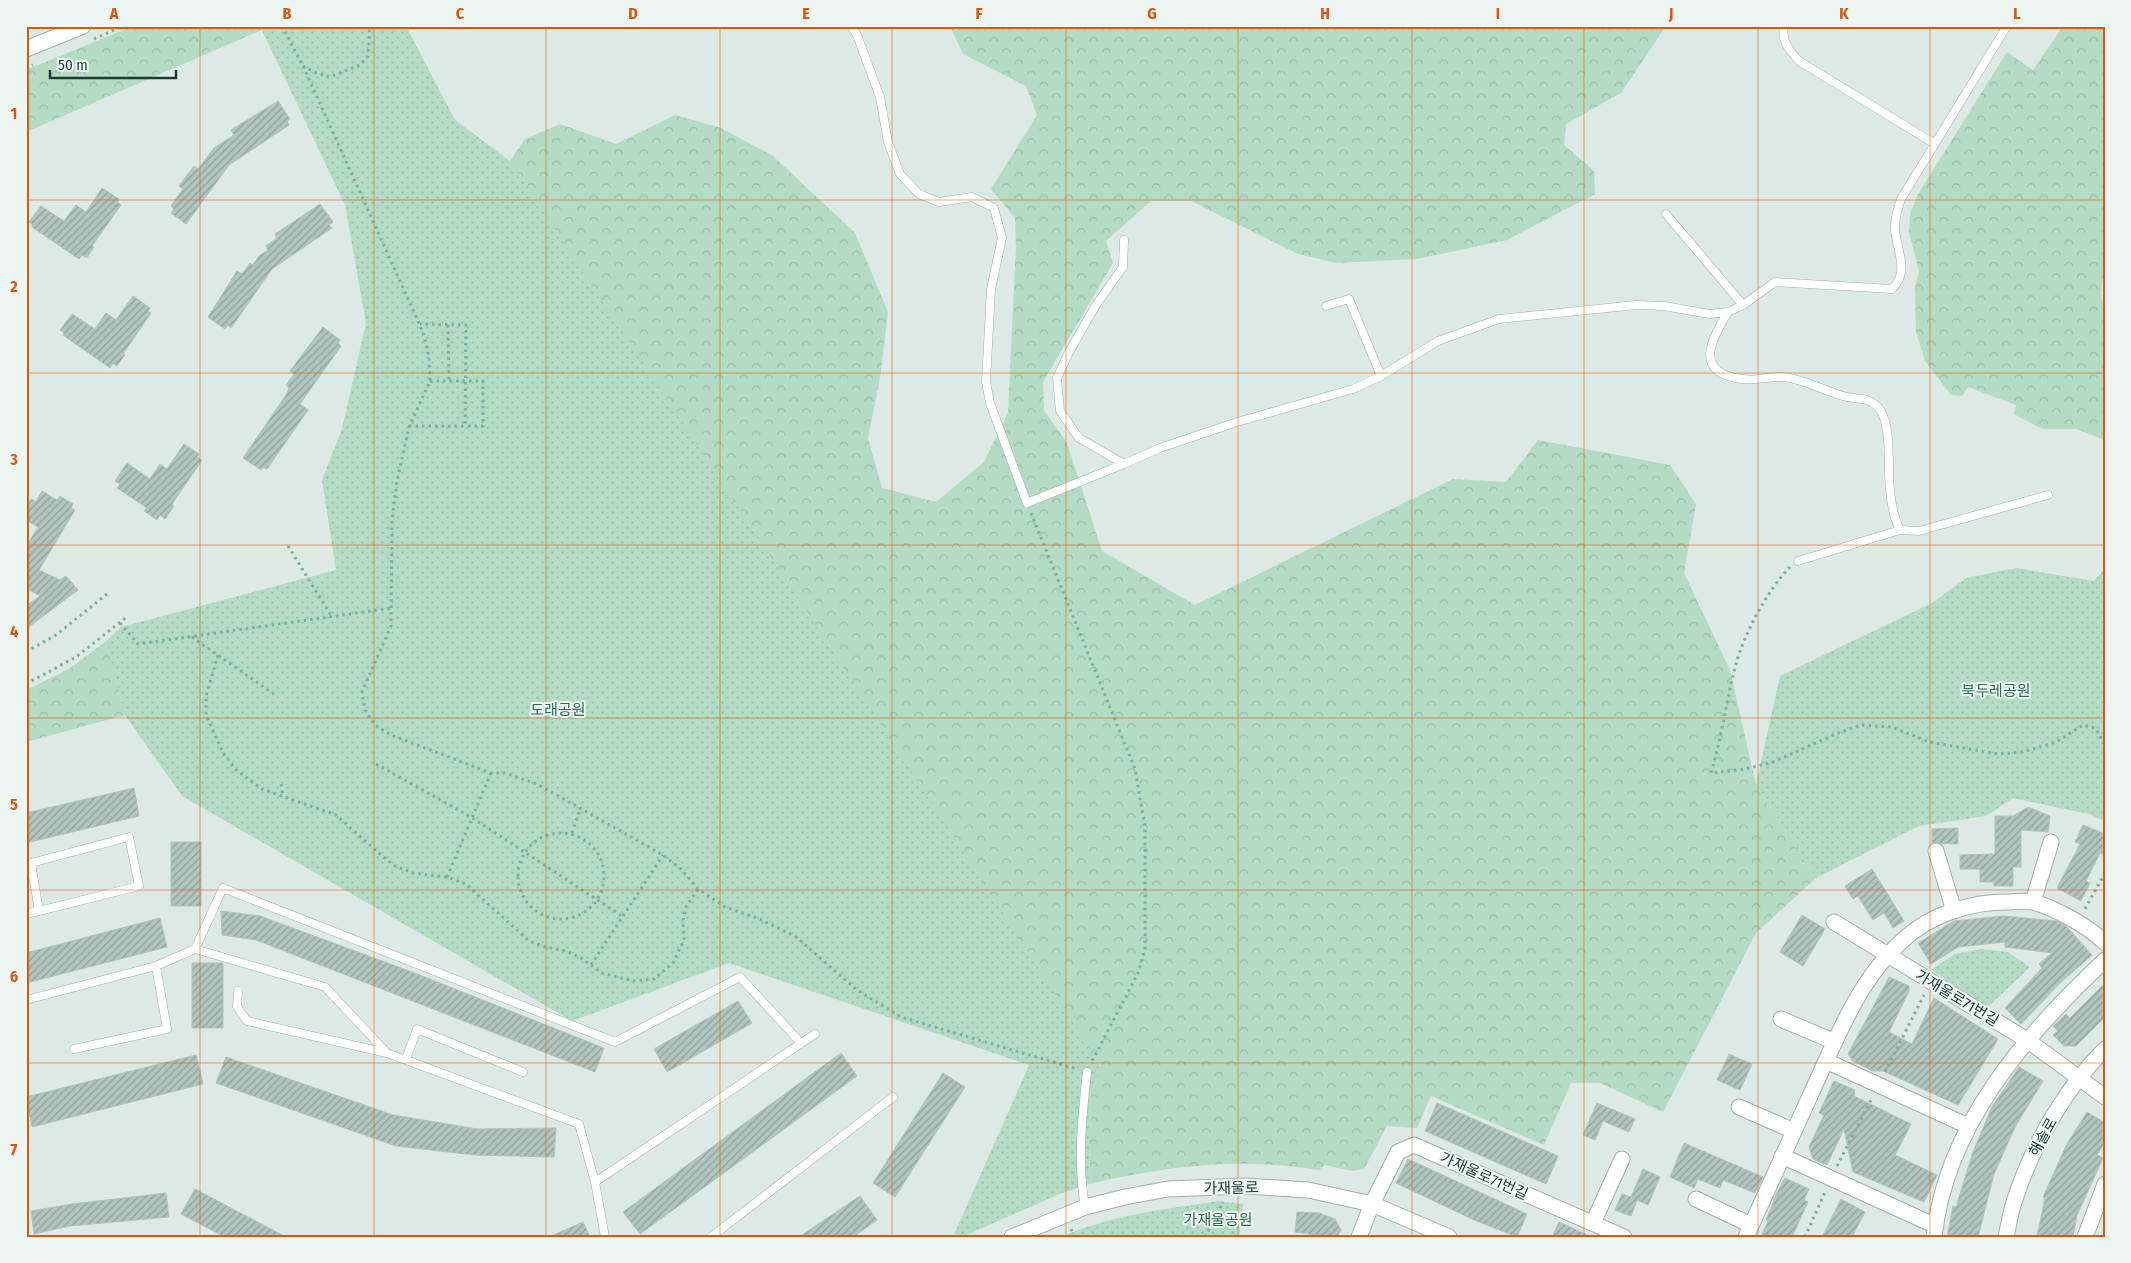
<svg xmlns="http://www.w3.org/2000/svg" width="2131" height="1263" viewBox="0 0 2131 1263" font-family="'Fira Sans Condensed','Noto Sans KR',sans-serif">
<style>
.forest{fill:url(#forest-crowns)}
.park{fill:url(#park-dots)}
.building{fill:url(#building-hatch);stroke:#afc3bd}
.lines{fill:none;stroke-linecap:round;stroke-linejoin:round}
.lane-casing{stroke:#a0b0ac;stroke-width:9}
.street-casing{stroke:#a0b0ac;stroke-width:17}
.secondary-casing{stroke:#9cb5ae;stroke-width:17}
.path{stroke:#7caea3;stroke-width:3;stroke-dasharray:2.5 4;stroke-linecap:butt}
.lane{stroke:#fff;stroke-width:8}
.street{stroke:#fff;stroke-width:15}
.secondary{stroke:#fff;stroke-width:15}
.grid{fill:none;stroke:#de570e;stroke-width:1;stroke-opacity:0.55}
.labels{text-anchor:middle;stroke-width:4;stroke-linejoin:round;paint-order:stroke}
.park-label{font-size:15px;fill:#28704b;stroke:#edf6f2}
.street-label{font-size:15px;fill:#1e3834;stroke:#edf6f2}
.neatline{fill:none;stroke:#de570e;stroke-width:2}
.grid-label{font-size:16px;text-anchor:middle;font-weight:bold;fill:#de570e}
</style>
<defs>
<pattern id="forest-crowns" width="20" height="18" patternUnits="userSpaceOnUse" patternTransform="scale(1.25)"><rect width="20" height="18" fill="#b4dbc3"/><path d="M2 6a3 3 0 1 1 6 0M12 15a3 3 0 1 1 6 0" fill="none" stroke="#9abda8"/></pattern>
<pattern id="park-dots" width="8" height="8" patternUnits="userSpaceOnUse" patternTransform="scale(1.25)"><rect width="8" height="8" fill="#b4dbc3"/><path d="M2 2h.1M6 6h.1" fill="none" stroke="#9abda8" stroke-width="1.8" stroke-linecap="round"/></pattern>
<pattern id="building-hatch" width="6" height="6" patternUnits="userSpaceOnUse" patternTransform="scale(1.25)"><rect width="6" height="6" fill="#b2c4be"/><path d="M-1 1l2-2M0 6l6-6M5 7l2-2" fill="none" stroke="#90a09b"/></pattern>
</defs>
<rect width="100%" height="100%" fill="#dde9e5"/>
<path class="forest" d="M133 26H260L262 30 26 132V70Z
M950 26H1666L1621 93 1566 124 1564 145 1594 171 1595 194 1507 240 1417 259 1336 263 1298 254 1191 201H1151L1106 241 1113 263 1043 382 1044 410 1067 443 1102 551 1195 605 1453 479 1506 482 1538 440 1670 465 1696 504 1684 573 1730 670 1756 785 1816 878 1756 933 1663 1112 1600 1083H1571L1544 1145 1431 1096 1417 1128 1387 1126 1364 1169 1352 1171 1325 1165 1319 1170C1239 1157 1167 1166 1089 1184L1091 1093 1101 1065 505 197 510 161 525 139 560 124 616 144 675 115 721 128 773 156 855 233 888 312 880 378 868 438 882 488 936 502 984 462 1008 413 1016 247 1015 218 991 189 1037 115 1026 86 963 54Z
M2063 26H2105V264L2101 293 2105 318V440L2076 429H2042L2014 414 2016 405 1968 387 1962 396 1951 395 1925 361 1916 332 1915 288 1919 271 1909 232 1910 214 1918 194 2007 52 2033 70Z
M106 641 125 715 26 742V690L69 669Z"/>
<path class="park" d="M260 26H406L455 120 510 161 871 709 1101 1065 1091 1093 1089 1184 1062 1193 962 1237H953L1029 1065 729 963 572 1021 182 796 125 715 106 641 121 627 336 570 322 480 342 429 366 323 345 205Z
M2016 568 2094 581 2105 569V821L2089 814 2013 798 1986 816 1919 826 1816 878 1756 785 1780 676 1932 603 1966 578Z
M1981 949 2008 952 2030 967 1988 1007 1931 970 1955 954Z
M1219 1201 1243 1204 1239 1237H1061C1111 1215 1166 1209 1219 1201Z"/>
<path class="building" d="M278 101 290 119 287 121 289 125 229 165 186 224 171 213 174 209 171 206 183 189 179 186 194 166 198 169 214 148 234 135 231 130Z
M102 188 119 199 117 202 121 205 92 246 94 247 87 258 82 255 79 259 32 227 33 225 29 222 41 206 64 221 76 205 86 212Z
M320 204 333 222 329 225 332 228 272 269 231 328 228 325 225 329 208 317 237 271 242 274 250 263 253 265 259 256 268 250 266 246 277 238 275 234Z
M133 296 150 308 148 311 151 313 123 354 125 355 117 366 113 363 110 368 63 335 64 333 60 330 72 314 95 329 106 313 116 320Z
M323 327 340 340 338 343 341 346 300 404 308 410 267 469 263 467 261 470 243 458 286 395 289 388 286 385 294 374 290 371Z
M184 444 199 454 197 457 202 460 172 504 174 506 165 519 160 515 157 520 144 511 147 508 117 488 120 484 115 481 127 463 150 479 160 464 167 469Z
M42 491 57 500 60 496 73 504 71 508 75 510 39 570 60 580 66 576 78 590 26 629V606L40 596 28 589 26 592V547L38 527 26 520V508L31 499 36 502Z
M134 788 139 816 26 843V813Z
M2028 807 2050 816 2048 832 2021 830V867H2013V886H1994V882H1980V869H1960V855L1995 854V816H2013Z
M2083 825 2105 834V855L2100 853 2086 881 2090 883 2081 901 2057 888 2080 844 2075 842Z
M1958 828V844L1932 843V829Z
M171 842H201V906H171Z
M1872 869 1904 921 1893 928 1884 913 1873 920 1858 896 1853 899 1845 886Z
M221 911 260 916 412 972 604 1048 595 1072 256 940 222 935Z
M1802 915 1825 929 1803 966 1780 952Z
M2004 916 2057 921 2067 927 2092 955 2060 983 2021 1024 2005 1008 2042 968 2039 964 2052 953 2005 947V942L1958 947 1931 964 1918 943 1954 921Z
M160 918 167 947 26 983V953Z
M192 963H223V1028H192Z
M1889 977 1909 986V991L1889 1032 1912 1044 1934 998 1998 1039 1958 1105 1883 1071H1873L1853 1061 1848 1054Z
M2105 983V1017L2076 1046H2064L2053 1035 2058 1031 2053 1026 2066 1014 2070 1018Z
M738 1001 752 1023 667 1072 654 1049Z
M841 1053 857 1076 640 1234 623 1212Z
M1729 1054 1752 1064 1740 1090 1717 1080Z
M196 1055 203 1084 32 1127 26 1097Z
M226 1057 393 1115 477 1129 556 1128 554 1157 475 1155 396 1146 216 1083Z
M2019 1067 2043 1081 2015 1127 1994 1174 1978 1237H1947L1953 1206 1956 1207 1973 1152 1992 1107Z
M943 1073 965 1087 895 1197 873 1183Z
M1834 1081 1855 1090 1854 1096 1911 1124 1895 1155 1937 1175 1924 1202 1853 1172 1844 1129 1827 1165 1813 1159 1809 1147 1824 1115 1819 1113Z
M1437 1103 1558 1156 1546 1184 1425 1131Z
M1597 1103 1635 1119 1629 1132 1603 1121 1595 1140 1583 1135Z
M2087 1112 2105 1123V1142L2097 1155 2103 1158 2077 1215 2073 1237H2037L2045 1198 2043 1197 2067 1144Z
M1684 1143 1763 1177 1755 1193 1723 1180 1720 1188 1698 1179 1694 1188 1670 1177Z
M1408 1159 1527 1214 1517 1237 1474 1220 1396 1183Z
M1643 1169 1660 1177 1648 1205 1637 1200 1631 1216 1615 1210 1622 1194 1631 1197Z
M1785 1178 1809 1189 1804 1200 1808 1202 1792 1237H1761L1768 1221 1766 1220 1774 1201 1773 1200Z
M195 1189 286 1237H225L181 1214Z
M166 1193 169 1217 70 1226 34 1234 31 1211 72 1204Z
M860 1196 877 1220 853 1237H799Z
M1841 1199 1865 1212 1852 1237H1822Z
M1297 1212 1319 1213 1335 1219 1341 1230 1337 1237H1316V1235L1295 1232Z
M583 1222 590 1237H549Z
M1559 1222 1592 1237H1552Z"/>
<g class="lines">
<g class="lane-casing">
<path id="lane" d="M851 26 857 35 880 97 888 142 900 174 919 194 939 202 972 197 994 208 1002 238 991 289 986 382 990 403 1027 503 1124 464
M1784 26C1781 41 1789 50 1799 61L1935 144
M1666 214 1743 305
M1124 240 1123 267 1096 305 1069 352 1057 378 1060 411 1079 438 1124 464 1160 448 1237 422 1353 389 1381 376 1438 341 1499 319 1636 305 1664 306 1710 314 1728 312 1743 305 1775 282 1892 289C1910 272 1897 251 1895 230 1894 219 1898 209 1901 199L2007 26
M1326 306 1349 299 1381 376
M1728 312C1711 340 1693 373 1742 379 1756 381 1771 376 1784 377 1804 379 1824 391 1843 396 1855 400 1868 396 1878 407 1893 424 1887 468 1890 489 1891 503 1894 518 1900 530
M1798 561 1900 530 1919 531 2048 495
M26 914 39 911 139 886 129 837 31 863 39 911
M195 949 223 888 615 1042 740 977 801 1043
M238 991 237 1007 247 1021 387 1053
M26 1000 156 966 195 949 325 987 387 1053 579 1124 595 1182 605 1237
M74 1049 167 1029 156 966
M406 1059 417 1029 523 1072
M595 1182 815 1034
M1085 1207C1077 1162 1082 1117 1087 1072
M711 1237 893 1097"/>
</g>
<g class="street-casing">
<path id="street" d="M1936 851 1954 911
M2033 902 2051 842
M1834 922 2027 1040 2105 1097
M1781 1019 1835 1042
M1826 1061 1968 1126
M1739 1107 1794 1131
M1782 1156 1936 1226
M1696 1199 1751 1225
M1593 1223 1622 1159
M1012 1237 1085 1207 1125 1197 1168 1189 1246 1186 1308 1190 1372 1204 1449 1237
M1359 1237 1372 1204 1398 1152 1414 1145 1624 1237
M1746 1237C1769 1186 1792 1135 1815 1085 1838 1035 1860 978 1903 940 1931 914 1972 901 2011 902 2018 902 2026 900 2033 902 2055 908 2090 927 2105 943
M1934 1237C1946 1125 2026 1034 2105 960
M2006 1237C2009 1223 2011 1209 2016 1196 2033 1145 2066 1087 2105 1049
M2085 1237 2105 1184"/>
</g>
<g class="secondary-casing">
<path id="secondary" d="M26 49 83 26"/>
</g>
<path class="path" d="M282 26 303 66 423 332 429 357 430 381 409 427 397 481 392 521 391 626 362 692 365 710 375 725 391 735 491 773H505L537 784 663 855 681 869 698 889 725 907 757 918 795 936 857 990 901 1017 1077 1069
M94 39 123 26
M303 66 316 73 330 77 360 65 368 56 370 26
M26 68 33 65
M448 325 449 381
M430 381H483V426H465
M409 426H465L466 325 420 324
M1031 513 1135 769 1145 826V949L1138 973 1091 1063
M288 546 332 617
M1790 567C1768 589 1744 634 1736 664 1726 700 1722 737 1711 773L1745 769 1773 762 1838 733 1861 725 1892 727 1929 742 1998 754 2023 752 2056 742 2083 725 2095 728 2105 745
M120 623 138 644 392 608
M192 637 275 695
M26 652 56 635 107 594
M218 655 206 696V715L223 753 236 770 262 789 336 815 381 855 395 866 413 873 447 877 466 884 529 941 545 947 566 951 581 958 602 973 633 981 654 979 673 963 684 940 683 920 686 907 698 889
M26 684 76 657 128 616
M376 764 471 817 622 916
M281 784 283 797
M518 876a43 43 0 1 1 86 0a43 43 0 1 1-86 0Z
M572 833 580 809
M447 877 491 773
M2085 909 2105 873
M591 965 663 855
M1885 1072 1924 995
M1837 1166 1872 1098
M1071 1229 1074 1237
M1205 1237 1223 1202
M1805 1237 1825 1192"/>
<use href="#lane" class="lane"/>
<use href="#street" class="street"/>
<use href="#secondary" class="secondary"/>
</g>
<path class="grid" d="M200 26V1237M374 26V1237M546 26V1237M720 26V1237M892 26V1237M1066 26V1237M1238 26V1237M1412 26V1237M1584 26V1237M1758 26V1237M1930 26V1237M26 200H2105M26 373H2105M26 545H2105M26 718H2105M26 890H2105M26 1063H2105"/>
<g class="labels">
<g class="park-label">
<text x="1996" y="696">북두레공원</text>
<text x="558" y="715">도래공원</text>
<text x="1218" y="1225">가재울공원</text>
</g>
<g class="street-label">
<text transform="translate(1957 998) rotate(31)" y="5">가재울로71번길</text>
<text transform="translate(2043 1137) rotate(-61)" y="5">해솔로</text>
<text transform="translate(1484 1176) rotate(24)" y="5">가재울로71번길</text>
<text transform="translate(1231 1188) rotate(-1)" y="5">가재울로</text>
</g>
</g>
<rect width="2131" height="1263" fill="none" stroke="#edf6f2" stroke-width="55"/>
<path d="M50 70v8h126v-8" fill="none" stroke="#1e3834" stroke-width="2.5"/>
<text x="58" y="70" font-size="15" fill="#1e3834" stroke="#edf6f2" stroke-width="4" paint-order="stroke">50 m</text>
<rect x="28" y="28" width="2076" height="1208" class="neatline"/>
<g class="grid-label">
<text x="114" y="19">A</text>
<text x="287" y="19">B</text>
<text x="460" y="19">C</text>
<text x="633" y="19">D</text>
<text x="806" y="19">E</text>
<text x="979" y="19">F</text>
<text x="1152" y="19">G</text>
<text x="1325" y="19">H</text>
<text x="1498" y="19">I</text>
<text x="1671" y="19">J</text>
<text x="1844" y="19">K</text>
<text x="2017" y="19">L</text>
<text x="14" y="119">1</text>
<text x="14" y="292">2</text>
<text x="14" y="465">3</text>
<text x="14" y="637">4</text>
<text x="14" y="810">5</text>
<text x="14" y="982">6</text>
<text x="14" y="1155">7</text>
</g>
</svg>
